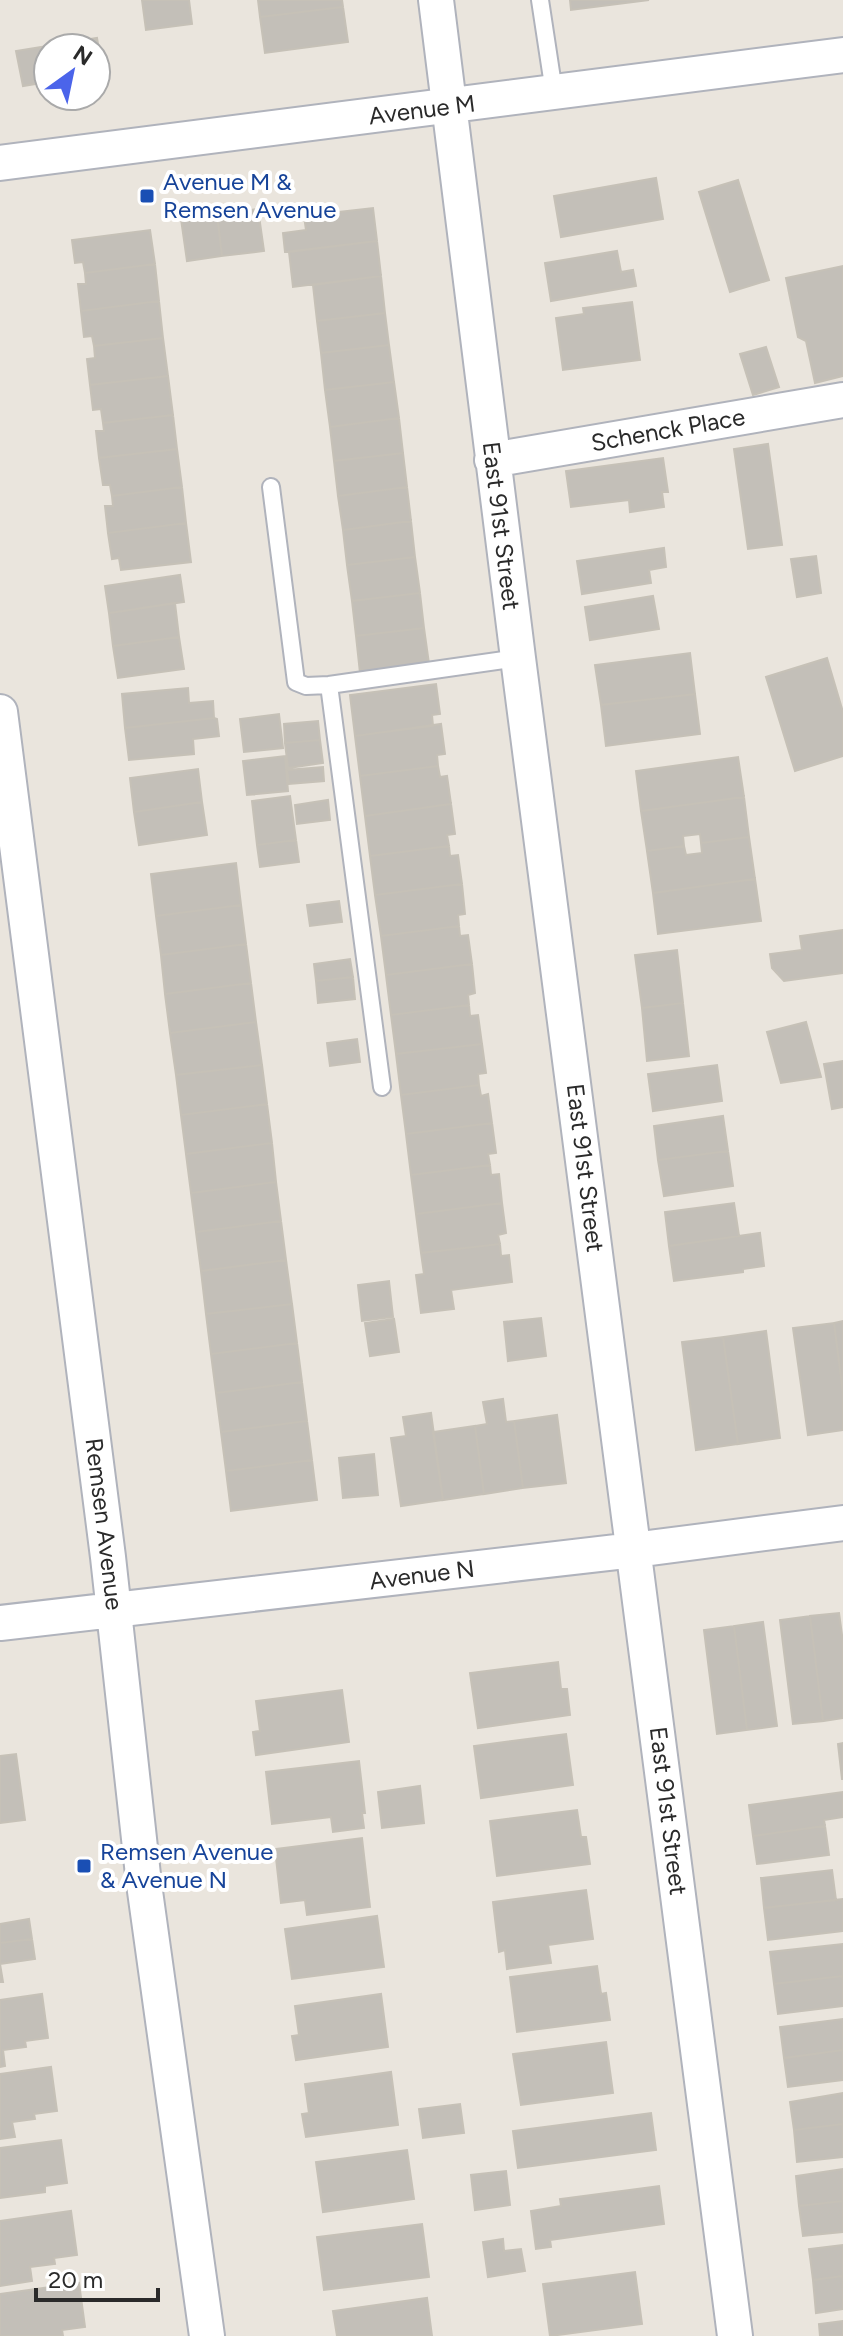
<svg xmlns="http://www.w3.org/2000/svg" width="843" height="2336" viewBox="0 0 843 2336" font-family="Figtree,sans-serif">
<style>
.building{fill:#c3bfb8;stroke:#c6c1b7;stroke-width:2}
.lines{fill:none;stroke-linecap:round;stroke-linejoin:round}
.lane-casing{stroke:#b0b3bc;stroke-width:20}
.street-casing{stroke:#b0b3bc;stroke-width:38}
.lane{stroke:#fff;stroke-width:16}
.street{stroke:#fff;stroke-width:34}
.transit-dot{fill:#1a4fb4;stroke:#fff;stroke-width:3}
.labels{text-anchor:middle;stroke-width:8;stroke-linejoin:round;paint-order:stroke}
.street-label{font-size:24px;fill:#2a2a2a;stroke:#fff}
.transit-label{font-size:24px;fill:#164399;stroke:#fff;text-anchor:start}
</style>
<rect width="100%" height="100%" fill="#eae5dd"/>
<path class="building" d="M142 0H189L192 24 146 30Z
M258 0H342L343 7 260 17Z
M570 0H649L571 10Z
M343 7 348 42 265 53 260 17Z
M97 38 103 73 96 74V48H48V82L23 86 16 51Z
M656 178 663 219 561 237 554 196Z
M738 180 769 280 730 292 699 192Z
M373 208 377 241 285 252 283 233 306 230 304 216Z
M258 209 264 251 222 256 217 214Z
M217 214 222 256 187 261 181 219Z
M150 230 155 264 85 273 83 262 75 263 72 240Z
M377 241 381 276 293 287 289 252Z
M617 251 621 272 633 270 636 286 551 301 545 263Z
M155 264 159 301 81 311 78 284H86L85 273Z
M843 266V376L815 383 806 341 798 337 786 278Z
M381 276 385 313 317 321 313 285Z
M159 301 163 338 94 346 92 336 84 337 81 311Z
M632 302 640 360 563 370 556 318 584 314 583 308Z
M385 313 389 345 321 353 317 321Z
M163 338 168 376 90 385 87 359 95 358 94 346Z
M389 345 394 382 325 390 321 353Z
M766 347 779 387 753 395 740 354Z
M168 376 173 415 103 423 101 409 93 410 90 385Z
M394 382 399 418 330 427 325 390Z
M173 415 177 449 99 458 96 431H104L103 423Z
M399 418 403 453 334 461 330 427Z
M768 444 782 545 748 549 734 449Z
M177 449 182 487 112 496 110 485H103L99 458Z
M403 453 407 487 338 496 334 461Z
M663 458 668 492H662L664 507 630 512 629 500 571 507 566 471Z
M182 487 186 523 108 533 105 506H113L112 496Z
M407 487 411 521 343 530 338 496Z
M411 521 415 557 347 565 343 530Z
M186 523 191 562 121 570 119 558 112 559 108 533Z
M664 548 666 567 649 570 651 583 582 594 577 561Z
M816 556 821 593 797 597 791 559Z
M415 557 420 593 352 601 347 565Z
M180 575 184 602 109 613 105 586Z
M420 593 424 628 356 636 352 601Z
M653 596 659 629 590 640 585 607Z
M175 603 179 637 113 646 109 613Z
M424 628 429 664 360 673 356 636Z
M179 637 184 669 118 678 113 646Z
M690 653 695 694 601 705 595 665Z
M827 658 843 712V756L795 771 766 677Z
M436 684 440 714 432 715 433 726 355 736 350 695Z
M188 688 189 703 213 701 214 718 125 728 122 694Z
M695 694 700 734 606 746 601 705Z
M279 714 283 748 244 752 240 719Z
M214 718 217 719 219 736 193 739 194 754 129 760 125 728Z
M318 721 320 740 285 743 284 724Z
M441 724 445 754 437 755 438 766 360 776 355 736Z
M320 740 323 763 288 768 285 743Z
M285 756 288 791 247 795 243 761Z
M738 757 744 797 641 811 636 771Z
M438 766 440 777 447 776 451 804 365 816 360 776Z
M323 767 324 781 289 784 287 770Z
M198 769 202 802 134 812 130 778Z
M290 796 296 840 257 845 252 801Z
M744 797 749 837 701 843 700 834 683 836 684 846 647 851 641 811Z
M328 800 330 820 297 824 295 805Z
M202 802 207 835 139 845 134 812Z
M451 804 455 834 447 835 449 846 370 856 365 816Z
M749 837 755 879 653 893 647 851 684 846 686 855 702 853 701 843Z
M296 840 299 862 260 867 257 845Z
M449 846 450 856 458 855 462 884 375 895 370 856Z
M236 863 241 905 156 916 151 874Z
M755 879 761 921 658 934 653 893Z
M462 884 465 914 458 915 459 926 381 936 375 895Z
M339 901 342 922 310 926 307 905Z
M241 905 246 944 161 955 156 916Z
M459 926 460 936 468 935 472 964 386 975 381 936Z
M843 930V973L784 981 772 968 770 954 802 950 800 936Z
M246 944 251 983 165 994 161 955Z
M677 950 683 1003 642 1008 635 955Z
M350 959 353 977 316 981 314 964Z
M472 964 475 993 468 995 469 1005 391 1015 386 975Z
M353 977 355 999 318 1003 316 981Z
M251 983 256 1022 170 1033 165 994Z
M683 1003 689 1056 647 1061 642 1008Z
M469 1005 470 1016 478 1015 482 1044 396 1054 391 1015Z
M256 1022 262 1065 176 1075 170 1033Z
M806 1022 821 1077 781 1083 767 1032Z
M357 1039 360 1062 330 1066 327 1043Z
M482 1044 486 1073 478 1074 479 1085 401 1095 396 1054Z
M843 1061V1107L832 1109 824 1064Z
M262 1065 267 1104 181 1115 176 1075Z
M717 1065 722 1101 653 1111 648 1074Z
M479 1085 481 1096 488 1094 492 1123 406 1134 401 1095Z
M267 1104 272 1143 186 1154 181 1115Z
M723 1116 728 1151 658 1160 654 1126Z
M492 1123 496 1153 488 1154 490 1165 411 1175 406 1134Z
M272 1143 276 1182 191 1193 186 1154Z
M728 1151 733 1186 664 1196 658 1160Z
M490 1165 491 1175 499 1174 502 1203 416 1214 411 1175Z
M276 1182 281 1221 196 1232 191 1193Z
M502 1203 506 1233 498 1235 500 1244 421 1253 416 1214Z
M734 1203 739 1236 669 1246 665 1212Z
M281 1221 286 1260 201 1271 196 1232Z
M760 1233 764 1266 743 1269V1272L674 1281 669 1246Z
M500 1244 501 1256 509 1255 512 1282 451 1290 454 1309 421 1313 416 1275 424 1274 421 1253Z
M286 1260 292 1304 206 1314 201 1271Z
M389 1281 393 1317 362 1321 358 1285Z
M292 1304 297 1343 211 1354 206 1314Z
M541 1318 546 1356 508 1361 504 1322Z
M394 1319 399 1352 370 1356 365 1323Z
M843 1321V1393L834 1323Z
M834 1323 843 1393V1430L808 1435 793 1328Z
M766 1331 780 1438 738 1444 723 1337Z
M723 1337 738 1444 696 1450 682 1342Z
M297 1343 302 1382 216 1393 211 1354Z
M302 1382 307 1421 221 1432 216 1393Z
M503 1399 506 1422 514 1421 523 1488 484 1494 475 1426 487 1424 483 1402Z
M431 1413 443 1500 401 1506 391 1438 406 1436 403 1417Z
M557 1415 566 1483 523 1488 514 1421Z
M307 1421 312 1460 226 1471 221 1432Z
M475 1426 484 1494 443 1500 433 1432Z
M374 1454 378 1495 343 1498 339 1458Z
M312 1460 317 1500 231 1511 226 1471Z
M839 1613 843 1642V1718L823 1721 810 1616Z
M810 1616 823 1721 793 1724 780 1620Z
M763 1622 777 1726 747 1730 734 1626Z
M734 1626 747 1730 717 1734 704 1630Z
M558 1662 561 1689H567L570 1715 478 1728 470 1673Z
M342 1690 349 1742 256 1755 253 1732 260 1731 256 1701Z
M566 1734 573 1785 481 1798 474 1746Z
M843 1743V1779H842L838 1744Z
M16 1754 25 1820 0 1823V1756Z
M359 1761 365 1813H362L364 1828 333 1832 331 1817 272 1824 266 1772Z
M420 1786 424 1823 382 1828 378 1792Z
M843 1792V1817L824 1820 825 1826 753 1836 749 1805Z
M577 1810 581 1837H586L590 1864 497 1876 490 1821Z
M825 1826 829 1855 757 1864 753 1836Z
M362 1838 370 1907 307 1915 305 1900 281 1903 275 1849Z
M832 1870 836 1900 764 1908 761 1878Z
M586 1890 593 1939 548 1945 551 1963 507 1969 505 1950 499 1952 493 1902Z
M843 1899V1931L768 1940 764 1908Z
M377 1916 384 1967 292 1979 285 1929Z
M29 1919 32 1939 0 1943V1924Z
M32 1939 35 1959 0 1964 3 1982H0V1943Z
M843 1944V1976L774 1984 770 1952Z
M597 1966 601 1994 606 1993 610 2020 517 2032 510 1977Z
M843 1976V2006L778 2014 774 1984Z
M42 1994 48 2038 25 2041 26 2047 3 2050 5 2066 0 2067V2000Z
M381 1994 388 2047 296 2060 292 2036 299 2035 295 2006Z
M843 2019V2050L784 2058 780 2027Z
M606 2042 613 2093 521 2105 513 2054Z
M843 2050V2080L788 2087 784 2058Z
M51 2067 57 2111 34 2114 35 2119 12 2122 15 2137 0 2139V2074Z
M391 2072 398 2125 306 2137 302 2114 309 2113 305 2084Z
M843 2093V2124L794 2130 790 2102Z
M460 2104 464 2133 423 2138 419 2109Z
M651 2113 656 2150 518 2168 513 2131Z
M843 2124V2157L797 2162 794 2130Z
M61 2140 67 2183 45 2186V2192L0 2198V2148Z
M407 2150 414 2199 323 2212 316 2162Z
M843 2169V2201L799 2206 796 2176Z
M506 2171 510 2205 475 2210 471 2175Z
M659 2186 664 2224 550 2240 551 2247 536 2249 531 2211 561 2206 560 2199Z
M843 2201V2232L803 2236 799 2206Z
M71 2211 77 2255 54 2258 55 2264 30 2267 32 2281 0 2286V2221Z
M422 2224 429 2277 324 2290 317 2237Z
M503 2239 504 2251 521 2249 525 2271 488 2277 483 2242Z
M843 2245V2276L813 2280 809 2249Z
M635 2272 642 2324 550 2336 543 2284Z
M843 2276V2309L816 2313 813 2280Z
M79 2283 85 2327 62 2330 63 2336H0V2294Z
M427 2298 432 2336H337L333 2311Z
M843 2321V2336H820L819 2324Z"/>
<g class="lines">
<g class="lane-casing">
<path id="lane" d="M540 0 554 92
M271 487 296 682 306 686 329 685 518 658
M329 685 382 1087"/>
</g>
<g class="street-casing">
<path id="street" d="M436 0 518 658 735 2336
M0 163 843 55
M492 460 843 400
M0 712 108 1557 144 1884 207 2336
M0 1623 634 1550 843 1523"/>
</g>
<use href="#lane" class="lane"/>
<use href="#street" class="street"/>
</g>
<g class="transit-dot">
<rect x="139" y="188" width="16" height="16" rx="4"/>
<rect x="76" y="1858" width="16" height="16" rx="4"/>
</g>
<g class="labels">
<g class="street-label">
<text transform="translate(422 110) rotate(-7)" y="8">Avenue M</text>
<text transform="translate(668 430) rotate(-10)" y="8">Schenck Place</text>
<text transform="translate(501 526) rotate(83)" y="8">East 91st Street</text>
<text transform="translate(585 1168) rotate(83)" y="8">East 91st Street</text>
<text transform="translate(104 1524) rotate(83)" y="8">Remsen Avenue</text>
<text transform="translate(422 1575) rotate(-7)" y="8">Avenue N</text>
<text transform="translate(668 1811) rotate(83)" y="8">East 91st Street</text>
</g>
<g class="transit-label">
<text x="163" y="190">Avenue M &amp;<tspan x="163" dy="28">Remsen Avenue</tspan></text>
<text x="100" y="1860">Remsen Avenue<tspan x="100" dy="28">&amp; Avenue N</tspan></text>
</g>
</g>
<g transform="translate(72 72) rotate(33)"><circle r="38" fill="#ffffff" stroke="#aaaaaa" stroke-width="2"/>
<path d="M0-6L14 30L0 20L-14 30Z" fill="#4b64ea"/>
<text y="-12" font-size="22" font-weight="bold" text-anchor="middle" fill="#2a2a2a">N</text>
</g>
<path d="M36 2288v12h122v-12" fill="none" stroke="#2a2a2a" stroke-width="4"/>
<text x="48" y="2288" font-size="24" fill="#2a2a2a" stroke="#ffffff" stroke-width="6" paint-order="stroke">20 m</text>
</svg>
